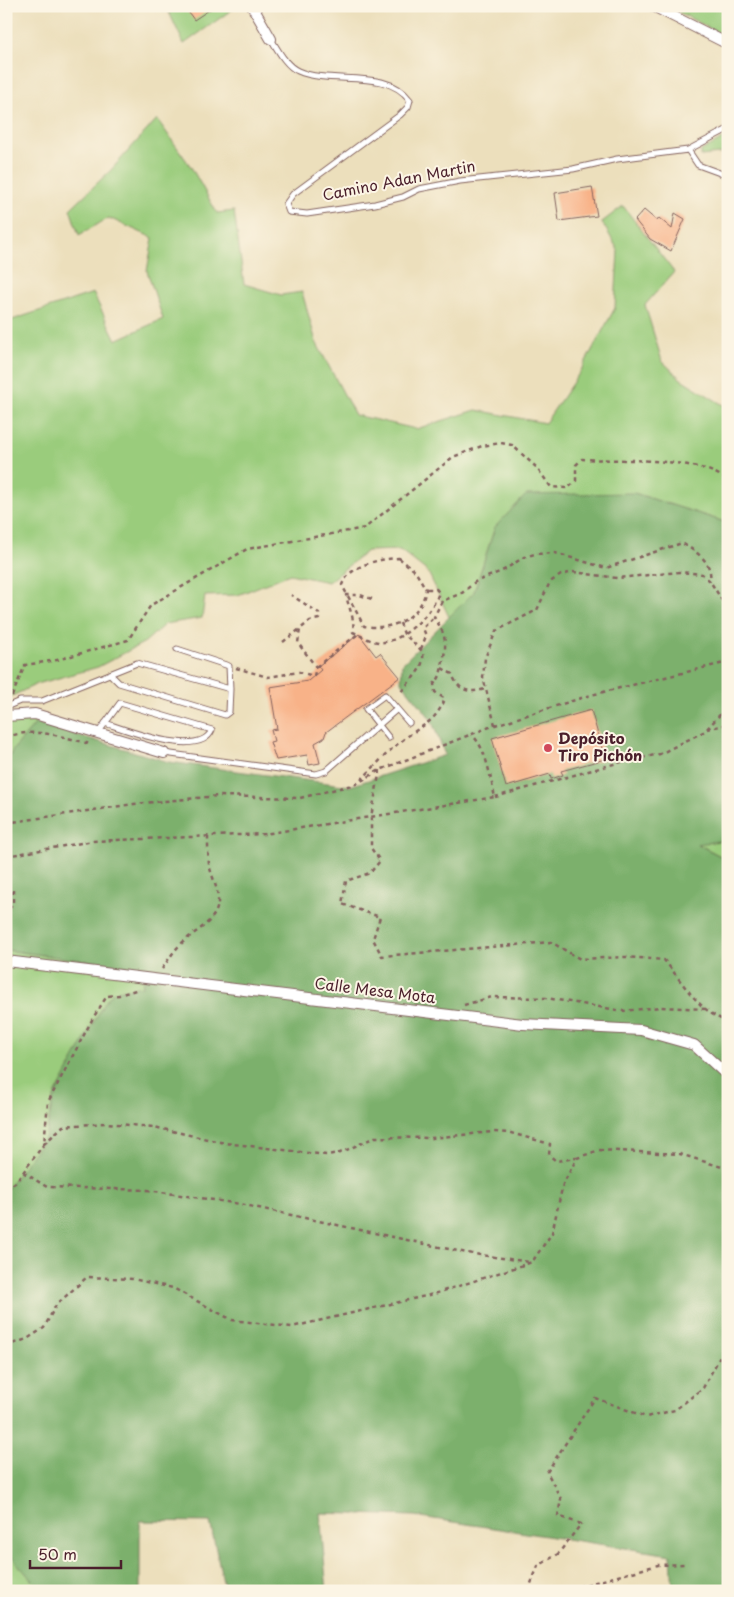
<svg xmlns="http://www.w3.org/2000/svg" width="734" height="1597" viewBox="0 0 734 1597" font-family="'Playpen Sans',sans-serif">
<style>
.green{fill:#9acc7c;stroke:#727654}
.forest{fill:#7bb06c;stroke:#62684c}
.building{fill:#f8b288}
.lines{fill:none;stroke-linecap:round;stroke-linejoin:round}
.service-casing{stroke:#83625e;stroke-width:7}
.minor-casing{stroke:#83625e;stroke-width:12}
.path{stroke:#83625e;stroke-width:2.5;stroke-dasharray:4 4;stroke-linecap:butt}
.service{stroke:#fff;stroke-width:5}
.minor{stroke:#fff;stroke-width:10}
.poi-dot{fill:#d1495b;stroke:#fcf5e5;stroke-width:2}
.labels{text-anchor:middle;stroke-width:4;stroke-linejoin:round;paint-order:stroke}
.street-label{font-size:15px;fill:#4a1f2b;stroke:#fcf5e5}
.poi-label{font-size:15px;font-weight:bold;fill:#4a1f2b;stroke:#fcf5e5;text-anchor:start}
</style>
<rect width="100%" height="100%" fill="#fcf5e5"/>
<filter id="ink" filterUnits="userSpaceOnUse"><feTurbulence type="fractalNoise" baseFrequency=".02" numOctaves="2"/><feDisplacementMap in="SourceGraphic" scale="10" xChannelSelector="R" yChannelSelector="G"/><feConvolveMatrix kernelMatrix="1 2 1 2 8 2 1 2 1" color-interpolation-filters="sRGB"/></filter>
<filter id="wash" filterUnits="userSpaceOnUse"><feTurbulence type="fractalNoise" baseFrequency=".0096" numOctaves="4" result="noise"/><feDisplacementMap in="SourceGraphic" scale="20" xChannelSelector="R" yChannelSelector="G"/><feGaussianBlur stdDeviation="1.12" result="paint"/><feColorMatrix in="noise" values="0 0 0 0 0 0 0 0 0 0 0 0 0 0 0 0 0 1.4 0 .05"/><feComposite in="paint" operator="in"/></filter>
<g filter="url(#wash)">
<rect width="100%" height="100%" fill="#ecdfbc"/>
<path class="green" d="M166 6H237L184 44Z
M667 6H728V38Z
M157 119 191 167 217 213 234 211 244 284 281 295 302 292 316 342 355 415 416 429 476 410 545 423 580 372 615 308 618 250 602 222 623 206 674 272 645 305 662 361 681 379 728 408V523L634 493 495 527 474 592 449 617 428 572 400 550 367 551 328 582 290 574 238 595 205 596 202 618 165 624 145 642 98 667 37 684 6 699V322L93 293 116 340 163 319 147 271 153 238 109 218 79 235 70 209 111 170Z
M728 136V153L701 156V151Z
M6 712 36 723 13 750 6 762Z
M728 840V860L696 843Z
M6 950 146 968 142 988 54 1097 44 1144 6 1191Z
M6 1551 42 1591H6Z"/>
<path class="forest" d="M634 493 728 523V840L697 844 728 860V1591H673L671 1555 414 1516 320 1513 327 1591H225L210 1522 140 1521V1591H42L6 1551V1190L45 1138 54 1097 104 1003 113 992 142 986 146 969 6 950V762L13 750 36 723 169 762 350 786 445 755 431 719 401 682 402 664 474 592 495 527 526 495Z"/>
<g id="blocks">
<path class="building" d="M184 6H215L194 20Z
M592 187 597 216 559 221 555 193Z
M644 210 657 221 659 218 672 229 675 213 685 219 671 251 650 239 635 220Z
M359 634 376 656 380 653 400 677 326 732 324 738 315 743 320 763 309 765 307 755 276 760 270 742 274 741 271 730 277 729 270 687 308 681 321 670 318 666Z
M591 710 605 759 561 771 563 775 551 779 550 774 506 787 492 738Z"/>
</g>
</g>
<g filter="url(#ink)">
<use href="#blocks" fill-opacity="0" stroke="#83625e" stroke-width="1"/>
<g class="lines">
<g class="service-casing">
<path id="service" d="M271 39C278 50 286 66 298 71 332 86 386 67 410 100L408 107 400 115 293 194 286 204 289 212 307 214 375 204 403 197 419 189 460 181 573 169 617 159 688 150 728 129
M688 150 698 165 728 176
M177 649 229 666 230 689
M6 707 20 701H42L137 663 230 689 229 712 225 715 119 683 111 675
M98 733 120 703 212 730C200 759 127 730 105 723
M389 738 366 709 385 695 409 723
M164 753 316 774 326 771 397 709"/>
</g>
<g class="minor-casing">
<path id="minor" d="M252 6 271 39
M653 6 728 44
M6 716 35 714 164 753
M6 961 523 1024 641 1030 694 1045 728 1076"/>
</g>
<path class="path" d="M399 558 415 571 426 589C421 619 391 631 364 626L342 585C350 564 380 559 399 558Z
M372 599 360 595H346C349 610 355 617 353 632 362 636 369 641 379 642 400 645 434 612 439 592L436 589H426
M400 623 404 634 423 652C425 670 411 678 401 692
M283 642 300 629
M421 649 426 636 423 628 434 617
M316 667 358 634
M236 668 268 677 299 672 314 676 316 667 298 643 300 629 310 621 319 619V613L291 595
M442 668 452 674C458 690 468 694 485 689
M12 696 25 665 57 660 128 640 151 605 247 549 365 528 453 457 482 446 501 443 512 445 536 467 551 487 568 488 576 481V465L582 459C619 461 700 456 728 481
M495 725 483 677 485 658 496 631 537 610 550 582 561 575 573 572 617 578 680 572 702 574 710 581 728 610
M707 729 728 724
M6 738C31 726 64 737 90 744
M380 770 371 817V848L380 861 370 873 346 881 342 904 380 917 373 939 382 956 551 942 580 959 626 957 664 960C681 980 701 1015 728 1021
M361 780C375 766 388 751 404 739 423 724 434 724 445 699L435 692 434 684C441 677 440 674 442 666 447 644 447 636 434 617L442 601 462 593 475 582 504 570 524 557 535 554 555 553 606 568 682 543C696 552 713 561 710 581
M495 797 621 762 660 754 705 731 728 706
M6 823 134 804 218 796 300 798 356 784 380 770 495 725 591 695 728 662
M6 856 93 841 264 834 495 797C490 778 487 749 472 735
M6 888 13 889V905L6 911
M162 969C168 961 173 951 181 944 195 930 220 921 218 898 217 885 211 875 209 864 208 856 208 846 208 837
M464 1005 492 997 546 998 623 1011 661 1007 706 1009
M44 1144 63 1126 106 1123 154 1127 225 1143 326 1155 340 1153 375 1137 431 1138 492 1132 511 1133 550 1144 549 1155 556 1161 576 1158
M23 1172 47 1187 148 1190 240 1204 467 1253 530 1262
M6 1189 16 1182 44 1144 48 1102 93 1018 107 996 119 995 139 989
M6 1346 27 1339 44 1328 56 1305 87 1277 133 1279 173 1288 232 1320 292 1327 434 1294 532 1262 552 1233 563 1184 577 1158 599 1150 680 1154 728 1169
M528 1591 538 1566 558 1554 581 1524 558 1516 561 1499 547 1472 595 1398 646 1417 675 1410 703 1388 728 1342
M563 1591 658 1565 686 1564"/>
<use href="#service" class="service"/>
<use href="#minor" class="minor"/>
</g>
</g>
<circle class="poi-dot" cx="548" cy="748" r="5"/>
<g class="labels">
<g class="street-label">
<text transform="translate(399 181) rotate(-11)" y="5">Camino Adan Martin</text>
<text transform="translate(375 991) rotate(7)" y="5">Calle Mesa Mota</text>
</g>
<g class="poi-label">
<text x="558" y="744">Depósito<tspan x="558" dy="17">Tiro Pichón</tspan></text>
</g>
</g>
<rect width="734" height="1597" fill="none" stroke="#fcf5e5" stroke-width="25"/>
<path d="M30 1560v8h91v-8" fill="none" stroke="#4a1f2b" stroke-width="2.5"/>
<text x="38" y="1560" font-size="15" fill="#4a1f2b" stroke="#fcf5e5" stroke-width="4" paint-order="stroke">50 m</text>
</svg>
